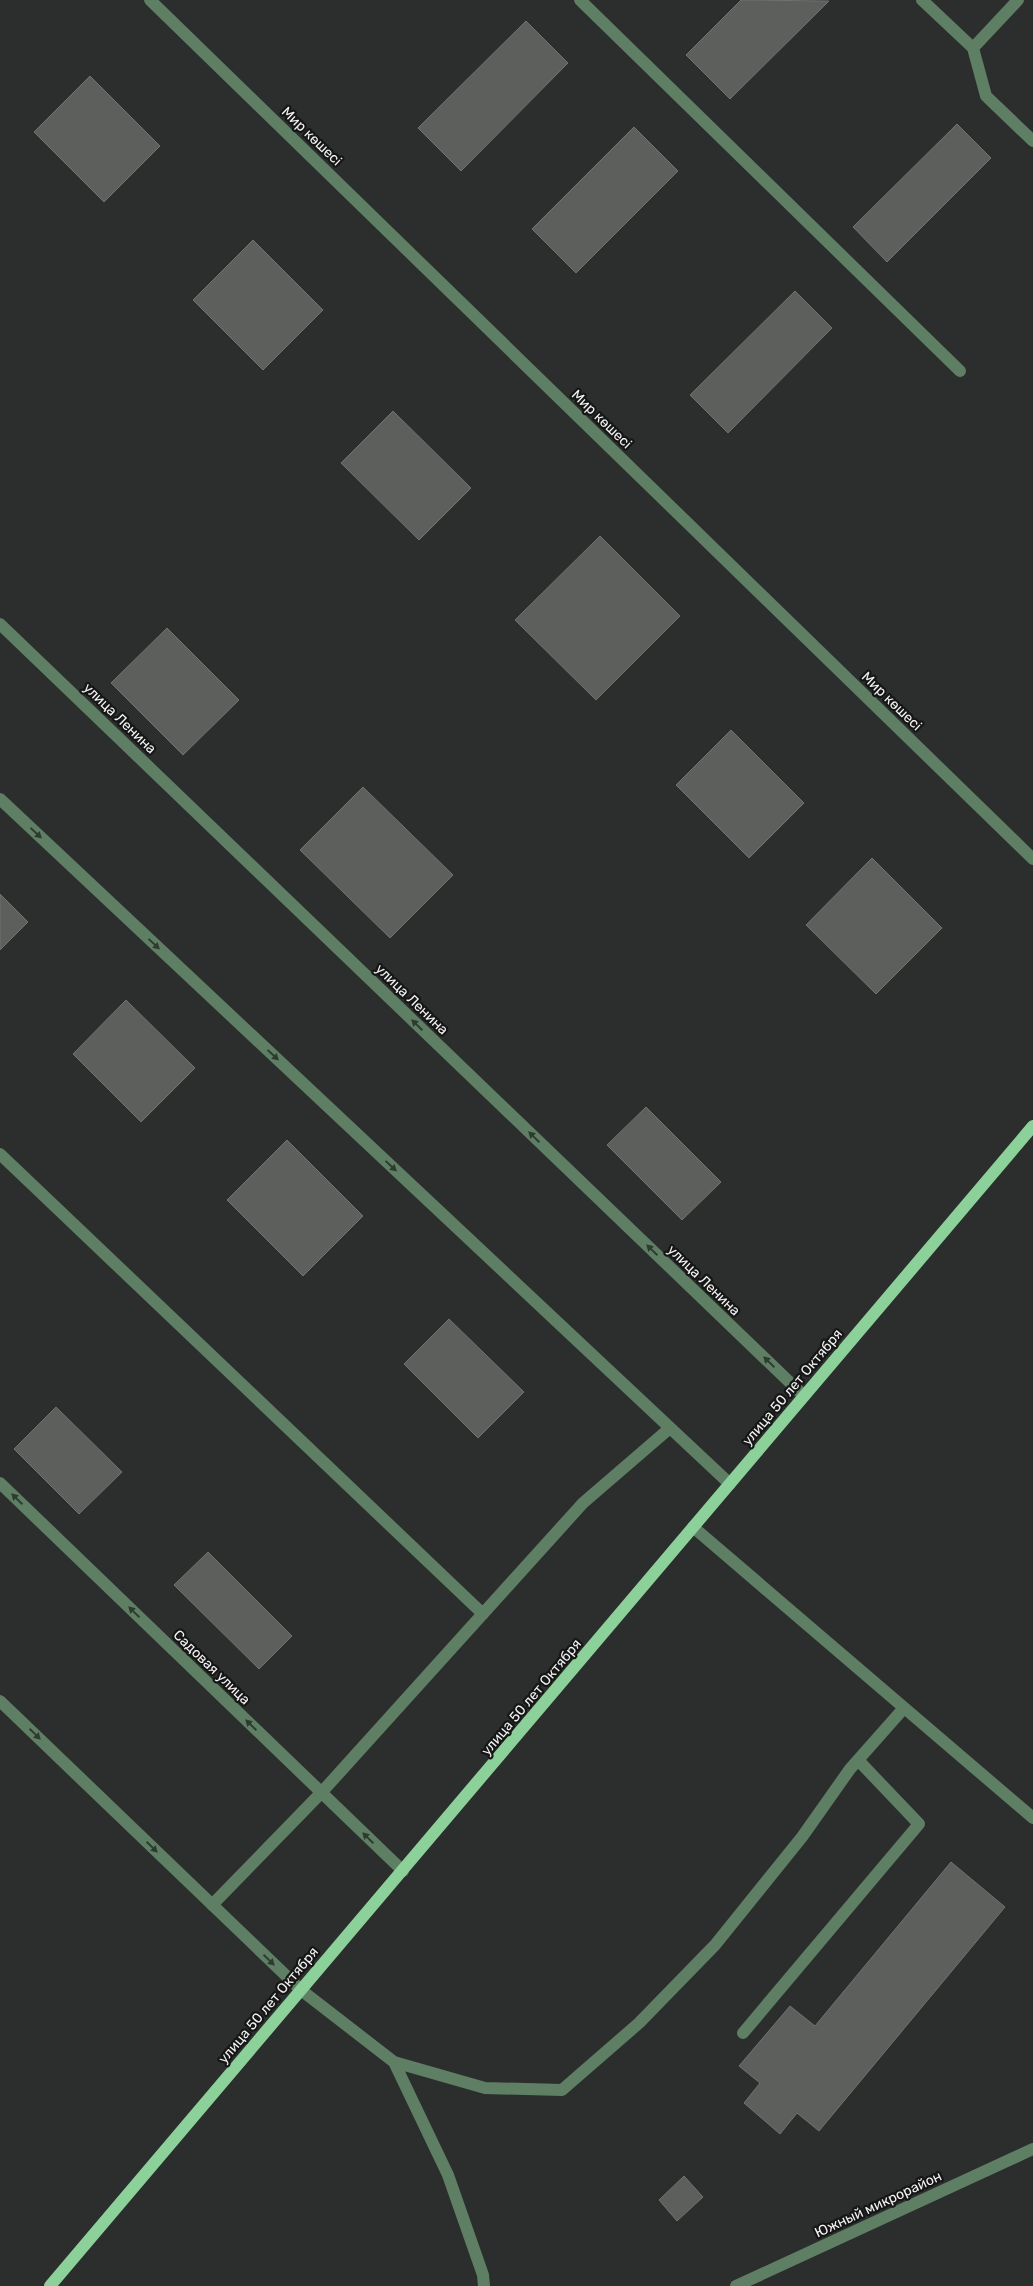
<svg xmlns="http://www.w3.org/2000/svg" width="1033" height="2286" viewBox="0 0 1033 2286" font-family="Rubik,sans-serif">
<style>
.building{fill:#5c5f5c;stroke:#707371}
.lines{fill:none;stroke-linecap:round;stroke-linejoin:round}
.minor{stroke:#5e7f64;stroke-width:12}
.major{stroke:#8cd199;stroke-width:12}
.oneway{fill:#2f3b31}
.labels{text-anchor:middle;stroke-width:4.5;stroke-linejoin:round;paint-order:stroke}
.street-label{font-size:14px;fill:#f2f3f2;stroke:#151615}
</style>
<rect width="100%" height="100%" fill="#2b2e2c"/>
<path class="building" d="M741 0 829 1 730 99 686 55Z
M526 21 568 63 461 171 418 128Z
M90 76 160 146 104 202 34 132Z
M957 124 991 158 887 262 853 227Z
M634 127 678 171 576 273 532 229Z
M253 240 323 310 263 370 193 300Z
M795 291 832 328 728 433 690 395Z
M393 411 471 488 419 540 341 463Z
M600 536 680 616 596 700 515 620Z
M167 628 239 700 183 755 111 683Z
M731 730 804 803 749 858 676 785Z
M363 787 453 875 390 938 300 850Z
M872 858 942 928 876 994 806 925Z
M0 894 28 922 0 950Z
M126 1000 195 1068 141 1122 73 1054Z
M646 1107 721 1182 682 1220 607 1145Z
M287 1140 363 1216 303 1276 227 1200Z
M449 1319 524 1392 478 1438 404 1364Z
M56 1407 122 1472 79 1514 14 1449Z
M208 1552 292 1636 259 1669 174 1585Z
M951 1862 1005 1907 819 2131 797 2113 780 2134 744 2103 760 2083 739 2066 790 2006 815 2026Z
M684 2176 703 2197 677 2221 659 2200Z"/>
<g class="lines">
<path class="minor" d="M150 0 1033 859
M580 0 960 371
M922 0 973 48 986 96 1033 141
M973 48 1018 0
M0 624 804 1396
M0 799 730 1484
M0 1154 483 1614
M0 1483 403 1871
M693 1527 1033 1818
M0 1701 301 1990 394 2062 485 2088 562 2090 639 2023 715 1945 802 1837 850 1769 904 1708
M212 1905 321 1793 583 1503 670 1428
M743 2033 919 1824 858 1760
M394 2062 448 2175 483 2275 484 2286
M736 2286 1033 2149"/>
<path class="major" d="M50 2286 1033 1126"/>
</g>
<defs><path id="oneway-solid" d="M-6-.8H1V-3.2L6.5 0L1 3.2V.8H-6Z" transform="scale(1.25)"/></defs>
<g class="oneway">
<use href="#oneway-solid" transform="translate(36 833) rotate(43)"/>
<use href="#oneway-solid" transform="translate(154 944) rotate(43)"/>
<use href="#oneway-solid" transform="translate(417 1025) rotate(-136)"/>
<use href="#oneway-solid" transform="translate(273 1055) rotate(43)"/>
<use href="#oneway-solid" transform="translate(534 1137) rotate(-136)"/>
<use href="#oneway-solid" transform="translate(391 1166) rotate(43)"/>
<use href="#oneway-solid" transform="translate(652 1250) rotate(-136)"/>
<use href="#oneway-solid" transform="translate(769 1362) rotate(-136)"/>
<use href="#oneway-solid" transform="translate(17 1499) rotate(-136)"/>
<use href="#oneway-solid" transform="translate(134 1612) rotate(-136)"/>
<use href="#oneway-solid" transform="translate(251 1725) rotate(-136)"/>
<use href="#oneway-solid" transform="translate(35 1734) rotate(44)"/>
<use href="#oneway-solid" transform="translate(368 1838) rotate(-136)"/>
<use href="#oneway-solid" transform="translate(152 1847) rotate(44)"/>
<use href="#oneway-solid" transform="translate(269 1960) rotate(44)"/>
</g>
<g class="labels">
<g class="street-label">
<text transform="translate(312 136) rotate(44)" y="5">Мир көшесі</text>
<text transform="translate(602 419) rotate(44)" y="5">Мир көшесі</text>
<text transform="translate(892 701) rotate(44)" y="5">Мир көшесі</text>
<text transform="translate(120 718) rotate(44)" y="5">улица Ленина</text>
<text transform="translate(412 999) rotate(44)" y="5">улица Ленина</text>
<text transform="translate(704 1280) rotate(44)" y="5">улица Ленина</text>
<text transform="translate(792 1387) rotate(-50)" y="5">улица 50 лет Октября</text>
<text transform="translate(212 1667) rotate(44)" y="5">Садовая улица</text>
<text transform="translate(531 1697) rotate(-50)" y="5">улица 50 лет Октября</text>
<text transform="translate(268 2005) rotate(-50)" y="5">улица 50 лет Октября</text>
<text transform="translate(878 2204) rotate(-25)" y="5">Южный микрорайон</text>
</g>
</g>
</svg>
